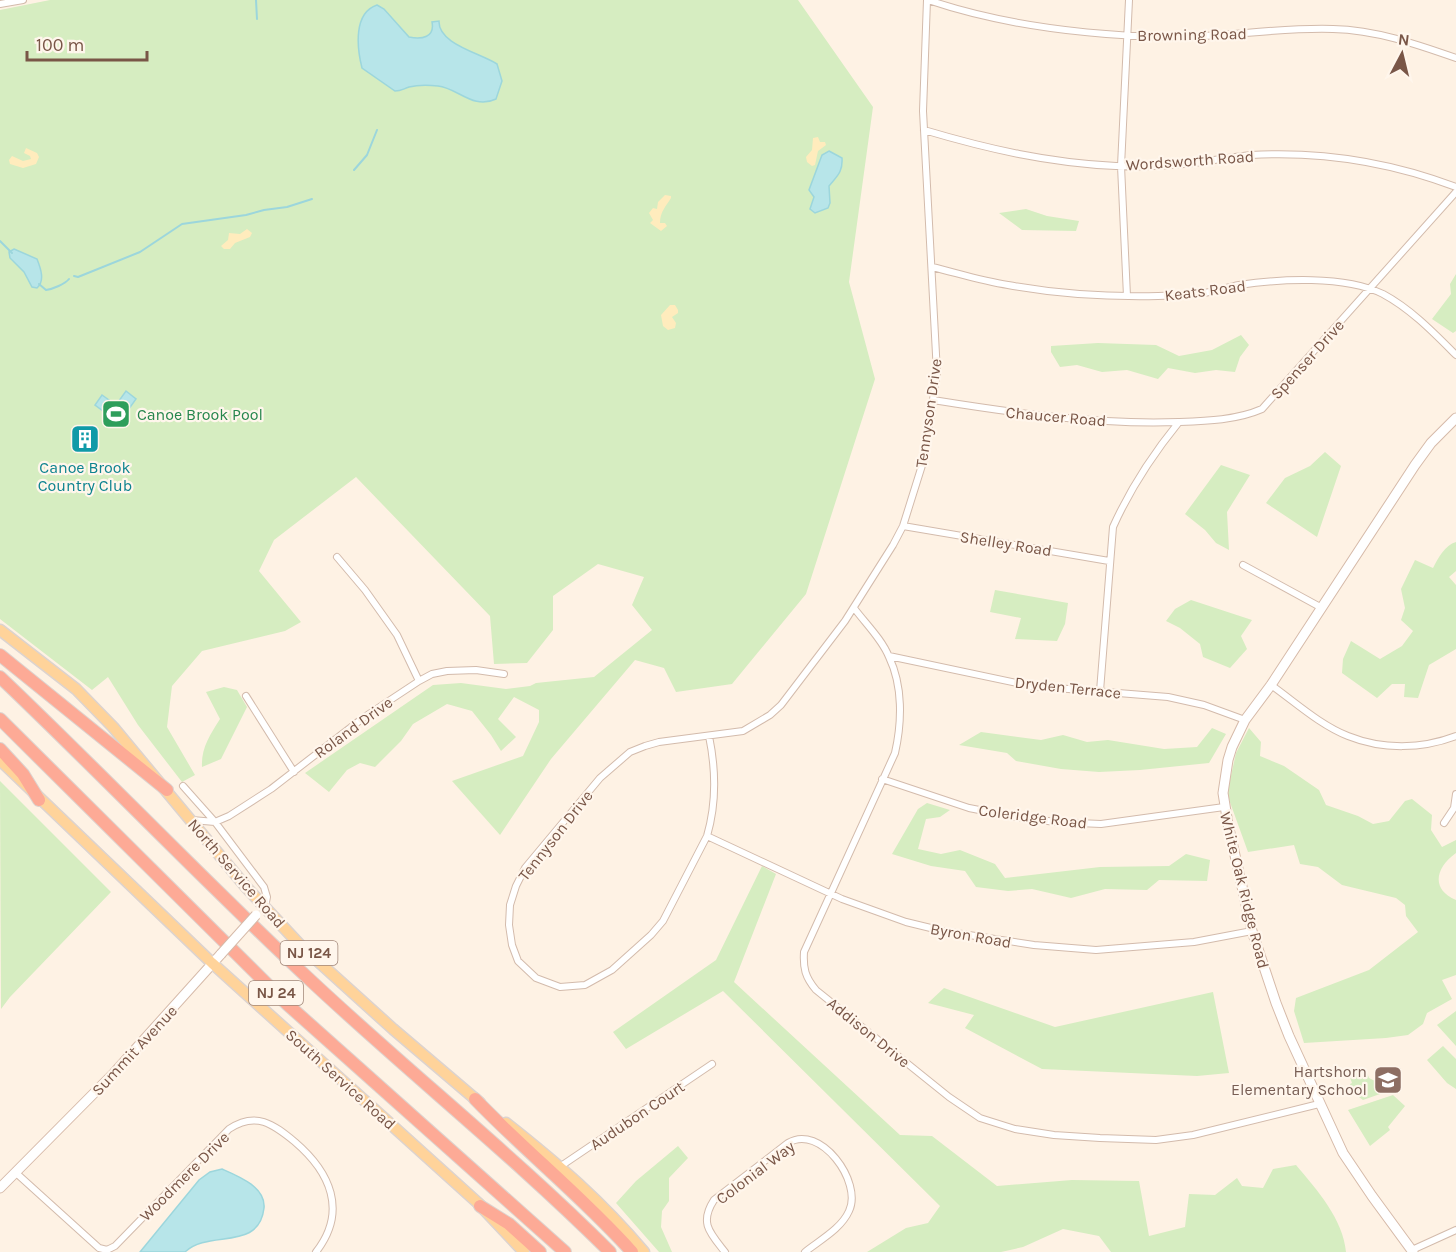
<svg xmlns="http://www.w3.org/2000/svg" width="1456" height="1252" viewBox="0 0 1456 1252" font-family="Karla,sans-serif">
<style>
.green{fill:#d6edc1}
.sand{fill:#ffecbd}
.water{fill:#b7e5e9;stroke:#9cd6dc;stroke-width:1.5}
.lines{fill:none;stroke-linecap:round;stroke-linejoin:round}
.stream{stroke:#9cd6dc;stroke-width:2}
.street-casing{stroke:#d3bbac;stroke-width:8}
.secondary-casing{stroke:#d6baa9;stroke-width:11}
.primary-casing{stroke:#dcd3cf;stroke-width:13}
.highway-casing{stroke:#dcd3cf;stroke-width:14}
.street{stroke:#fff;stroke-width:6}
.secondary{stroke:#fff;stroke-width:9}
.primary{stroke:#ffd39a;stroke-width:10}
.highway{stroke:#fdaa96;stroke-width:12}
.secondary-bridge-casing{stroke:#d6baa9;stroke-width:11;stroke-linecap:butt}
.secondary-bridge{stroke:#fff;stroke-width:9}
.labels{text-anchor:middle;stroke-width:4.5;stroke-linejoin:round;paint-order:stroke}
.shield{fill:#fff6ec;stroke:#a18678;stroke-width:1.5}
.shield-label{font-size:15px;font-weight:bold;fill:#795647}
.street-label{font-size:16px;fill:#795647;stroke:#fff6ec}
.leisure-label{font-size:16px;fill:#27864d;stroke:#fff6ec;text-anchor:start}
.culture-label{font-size:16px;fill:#0d838f;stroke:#fff6ec}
.education-label{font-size:16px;fill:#785e54;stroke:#fff6ec;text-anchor:end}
</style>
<rect width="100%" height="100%" fill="#fef2e4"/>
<path class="green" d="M50 0H798L873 107 849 282 875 379 806 594 732 684 676 692 664 668 635 660 551 759 500 835 452 781 523 756 539 722V710L514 697 498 719 516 737 501 751 491 735 472 711 447 704 413 724 401 741 375 767 360 763 347 770 329 792 305 773 433 685 461 683 506 689 530 686 536 683 594 677 652 630 632 605 644 577 598 564 553 596V630L527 663 494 664 490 616 356 477 274 540 259 571 301 622 285 631 202 651 172 686 167 727 195 775 182 782 138 725 108 677 92 690 0 619V10Z
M1026 209 1047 216 1079 221 1076 231 1022 230 999 213Z
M1456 274V331L1453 333 1432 319 1451 294 1450 284Z
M1241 335 1249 345 1240 357 1235 372 1216 370 1195 373 1168 368 1158 379 1127 370 1102 372 1077 365 1060 367 1051 352V346L1098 343 1156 345 1179 356 1212 350Z
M1325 452 1341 466 1317 537 1266 503 1285 478 1310 466Z
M1221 465 1250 475 1227 512 1229 550 1216 543 1205 530 1185 514Z
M1456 542V571L1449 577 1456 585V649L1429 665 1418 698 1404 697 1405 684H1392L1377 698 1342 673 1343 659 1351 641 1380 659 1402 646 1413 631 1401 620 1405 608 1401 589 1415 560 1433 568C1438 558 1445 545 1456 542Z
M995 590 1068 603 1065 624 1057 641 1015 639 1021 618 990 612Z
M1191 600 1252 620 1241 636 1247 649 1230 668 1203 657 1200 644 1180 628 1166 621 1175 609Z
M224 687 237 690 247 707 221 759 202 767C201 748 210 735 220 719L206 692Z
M1212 728 1226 734 1209 763 1140 770 1099 772 1061 769 1016 761 1007 753 959 745 981 732 1041 740 1063 735 1087 742 1108 740 1164 749 1197 747Z
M1249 728 1261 742 1260 756 1284 766 1319 790 1326 805 1358 816 1373 824 1389 821 1405 801 1412 799 1432 815 1431 830 1442 847 1456 840V853C1436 867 1430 889 1456 900V975L1442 980 1452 999 1427 1013 1423 1024 1408 1035 1386 1038 1304 1043 1294 1011 1296 998 1369 970 1418 932 1406 916 1405 905 1396 898 1342 885 1318 867 1300 864 1294 845 1248 852 1227 794 1236 753Z
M0 781 111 892 10 997 1 1009Z
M927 803 950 810 940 817 926 819 918 849 941 854 960 850 995 864 1005 878 1100 867 1169 866 1186 854 1210 860 1207 881 1159 880 1147 890 1105 889 1071 898 1032 889 1008 891 976 887 965 871 931 866 892 854 918 809Z
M762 866 776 874 734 982 900 1135 932 1136 997 1186 1072 1180 1139 1181 1149 1236 1185 1227 1189 1194 1215 1195 1237 1178 1242 1186 1263 1188 1273 1169 1296 1165C1317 1190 1343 1219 1346 1252H1111L1099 1236 1063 1229 1023 1247 1001 1252H867L906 1228 928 1223 940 1206 723 991 626 1049 613 1032 716 960Z
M944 988 1055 1027 1213 992 1229 1073 1197 1076 1042 1069 965 1028 974 1015 928 1003Z
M1456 1011V1046L1437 1025Z
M1443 1046 1456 1059V1089L1447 1083 1427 1060Z
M1365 1067 1369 1078 1375 1081 1380 1094 1363 1100 1352 1092 1350 1084 1352 1083 1348 1072Z
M1393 1095 1405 1106 1388 1127 1390 1130 1370 1146 1348 1110Z
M678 1146 688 1158 669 1178V1201L662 1211 661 1227 672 1252H659L616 1203 636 1181Z"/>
<path class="sand" d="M818 137 820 142H825L826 145 818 151 815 165 812 166 807 162 806 157 812 150 813 138Z
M26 148 37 153 39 157 36 164 23 168 10 164 9 160 12 156 23 161 31 159 30 156 24 153Z
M665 195 671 196V198C666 206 660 212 660 223H665L667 226 661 231 650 223 653 220 649 213 653 208 657 209 658 202Z
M247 229 252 233 250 237 235 243 230 249H224L221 246 228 240 229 233 240 234Z
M670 305H675L678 310V313L672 317 676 323 675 328 668 330 663 326 661 315Z"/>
<path class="water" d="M377 5 384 9 409 37C422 40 435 37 432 22L439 21C438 44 480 53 497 64L502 81 496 99C473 110 458 88 438 86 429 85 417 85 409 87 403 89 401 91 395 91L362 68C357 48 353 13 377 5Z
M829 151 842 158C843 172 837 176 829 186L830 203 828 208 815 213 810 209 814 197 809 190 822 155Z
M14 249 37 259C41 269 45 281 37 288L32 287 24 272 10 258 9 252Z
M126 391 136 399 119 423 95 405 102 395 116 405Z
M222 1169C238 1176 266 1187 264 1208 259 1252 209 1229 185 1252H140L199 1180 210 1172Z"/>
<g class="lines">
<path class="stream" d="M256 0 257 19
M354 170 367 155 377 130
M0 241 12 253
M74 276 78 277 140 252 182 224 246 215 264 210 287 207 312 199
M39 284 46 290C53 289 65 284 69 279"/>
<g class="street-casing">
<path id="street" d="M928 0C1005 26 1085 35 1165 37 1221 38 1277 27 1333 29 1376 30 1416 44 1456 58
M0 4 23 0
M924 130C988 149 1049 163 1116 166 1138 167 1162 166 1184 164 1206 162 1229 157 1251 155 1322 151 1390 162 1456 187
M932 267C957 273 982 281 1008 285 1057 294 1108 297 1158 296 1173 296 1188 295 1203 293 1215 292 1227 287 1239 285 1280 279 1344 275 1383 294 1411 309 1434 333 1456 355
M1127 296 1121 166 1129 0
M933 400C1014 413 1097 425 1179 422
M903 526 1109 561
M337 557 365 590 397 635 419 681
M1243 565 1322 608
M854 608C865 623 882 639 889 657 903 686 902 722 895 753L804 952C803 968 805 977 816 990L949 1097 980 1118 1015 1129 1054 1135 1100 1138 1156 1140 1193 1135 1319 1104
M889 656 1031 686 1168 697 1204 705 1245 720
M1271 685C1295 702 1320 725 1348 736 1383 750 1422 749 1456 736
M1100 691 1113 527C1130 489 1153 454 1179 422 1207 421 1237 420 1262 409L1456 192
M246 696 294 772
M709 736C716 770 717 802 707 836L663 921 651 935 612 970 585 985 560 987 536 978 518 961 512 945 509 925 510 905 516 886 525 868 600 778 630 752 645 746 659 742 743 731 770 715 781 705 845 621 893 545 903 526 924 459 937 373 923 111 927 0
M882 779 969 808 1015 817 1056 822 1101 824 1224 807
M183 786 215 822 264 887 267 897 265 907
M192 820 215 822 229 816 271 789 363 718 419 681 432 674 447 671 476 670 504 674
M1444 823 1454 808 1456 794
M707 836 842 899 906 922 943 931 1034 945 1096 950 1194 942 1252 931
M561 1166 712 1064
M15 1172 99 1248 107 1250 115 1246 229 1129C256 1111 273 1124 295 1142 330 1172 348 1211 316 1252
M1412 1250 1456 1230
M725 1252C710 1233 699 1223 714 1200L788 1143C820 1123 863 1182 849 1211 841 1229 820 1240 805 1252"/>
</g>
<g class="secondary-casing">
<path id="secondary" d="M0 1188 114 1073 221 954
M1413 1252 1372 1196 1343 1153 1289 1036 1276 1003 1252 931 1228 824 1223 793 1228 760 1232 747 1245 720 1271 685 1415 465 1431 443 1456 418"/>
</g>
<g class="primary-casing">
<path id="primary" d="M0 630 76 689 113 727 246 887 300 945 393 1029 480 1103
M0 760 212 963 478 1203 524 1252
M506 1123C558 1164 601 1201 644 1252"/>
</g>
<g class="highway-casing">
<path id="highway" d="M0 655 167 790
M0 677C104 776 203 880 308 978 407 1071 514 1156 610 1252
M0 719 287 1004 565 1252
M0 749 23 774 39 800
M475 1099C526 1152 583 1197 632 1252
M480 1206 509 1224 540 1252"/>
</g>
<use href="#street" class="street"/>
<use href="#secondary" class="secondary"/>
<use href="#primary" class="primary"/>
<use href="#highway" class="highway"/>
<g class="secondary-bridge-casing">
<path id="secondary-bridge" d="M221 954 256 915"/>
</g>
<use href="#secondary-bridge" class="secondary-bridge"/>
</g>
<defs>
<g id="stadium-square" transform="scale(1.5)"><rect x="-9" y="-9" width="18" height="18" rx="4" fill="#2e9e5b" stroke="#fff6ec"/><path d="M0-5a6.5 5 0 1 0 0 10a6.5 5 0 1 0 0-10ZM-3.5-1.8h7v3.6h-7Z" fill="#fff"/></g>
<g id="building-square" transform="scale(1.5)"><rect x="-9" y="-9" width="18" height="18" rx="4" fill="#0f9aa8" stroke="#fff6ec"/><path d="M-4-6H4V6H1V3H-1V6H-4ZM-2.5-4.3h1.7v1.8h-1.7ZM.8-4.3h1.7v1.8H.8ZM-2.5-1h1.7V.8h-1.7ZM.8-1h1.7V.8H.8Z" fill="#fff"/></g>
<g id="school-square" transform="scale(1.5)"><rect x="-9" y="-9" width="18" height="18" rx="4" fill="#8d6e63" stroke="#fff6ec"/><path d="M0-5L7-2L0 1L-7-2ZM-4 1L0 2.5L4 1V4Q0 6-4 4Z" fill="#fff"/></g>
</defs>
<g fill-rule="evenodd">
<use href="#stadium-square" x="116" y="414"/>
<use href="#building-square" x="85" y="439"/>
<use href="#school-square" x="1388" y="1080"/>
</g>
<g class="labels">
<g class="shield">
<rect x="280.5" y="941" width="57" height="24" rx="4.5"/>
<rect x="249" y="981" width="54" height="24" rx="4.5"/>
</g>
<g class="shield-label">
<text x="309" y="958">NJ 124</text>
<text x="276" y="998">NJ 24</text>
</g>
<g class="street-label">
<text transform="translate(1192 34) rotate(-1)" y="6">Browning Road</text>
<text transform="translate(1190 160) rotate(-4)" y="6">Wordsworth Road</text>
<text transform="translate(1205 290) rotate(-7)" y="6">Keats Road</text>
<text transform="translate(1307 359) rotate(-48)" y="6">Spenser Drive</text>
<text transform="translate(928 413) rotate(-82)" y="6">Tennyson Drive</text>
<text transform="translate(1056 416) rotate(5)" y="6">Chaucer Road</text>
<text transform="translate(1006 543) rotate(9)" y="6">Shelley Road</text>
<text transform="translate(1068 687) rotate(6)" y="6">Dryden Terrace</text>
<text transform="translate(353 727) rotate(-36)" y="6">Roland Drive</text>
<text transform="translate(1033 816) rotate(7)" y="6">Coleridge Road</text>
<text transform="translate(555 835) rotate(-52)" y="6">Tennyson Drive</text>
<text transform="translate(237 873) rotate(49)" y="6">North Service Road</text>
<text transform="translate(1245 890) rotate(76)" y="6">White Oak Ridge Road</text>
<text transform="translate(971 935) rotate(10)" y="6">Byron Road</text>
<text transform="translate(869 1032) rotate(39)" y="6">Addison Drive</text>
<text transform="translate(134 1050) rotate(-47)" y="6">Summit Avenue</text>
<text transform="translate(341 1079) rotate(42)" y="6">South Service Road</text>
<text transform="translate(637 1115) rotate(-34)" y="6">Audubon Court</text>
<text transform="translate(755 1172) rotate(-37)" y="6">Colonial Way</text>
<text transform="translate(184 1176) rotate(-45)" y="6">Woodmere Drive</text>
</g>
<g class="leisure-label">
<text x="137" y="420">Canoe Brook Pool</text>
</g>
<g class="culture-label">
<text x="85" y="473">Canoe Brook<tspan x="85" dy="18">Country Club</tspan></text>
</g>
<g class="education-label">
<text x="1367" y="1077">Hartshorn<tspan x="1367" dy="18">Elementary School</tspan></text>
</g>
</g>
<g transform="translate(1402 54) rotate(7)" stroke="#fff6ec" stroke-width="4.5" paint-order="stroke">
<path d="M0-4.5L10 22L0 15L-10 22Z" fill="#795647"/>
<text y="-9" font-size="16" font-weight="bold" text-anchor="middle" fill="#795647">N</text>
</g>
<path d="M27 51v9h120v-9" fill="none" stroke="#795647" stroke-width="3"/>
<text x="36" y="51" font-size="18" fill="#795647" stroke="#fff6ec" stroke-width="4.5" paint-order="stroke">100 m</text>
</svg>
